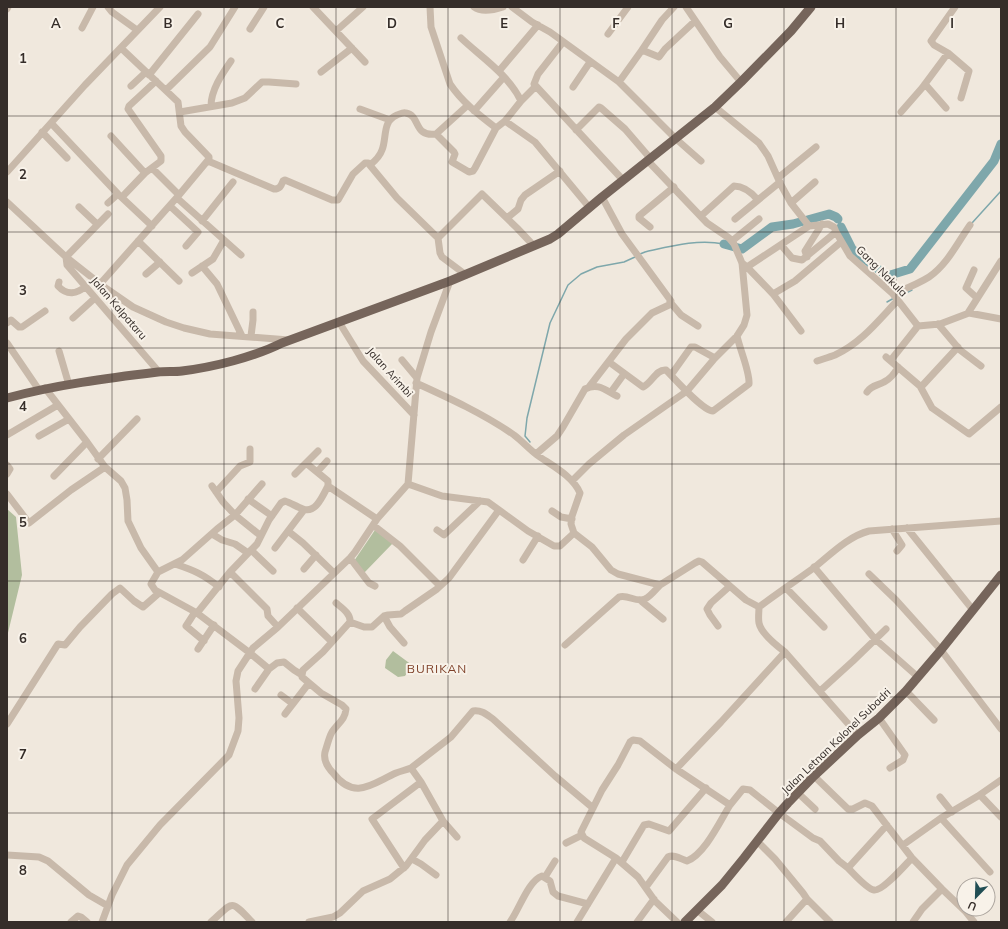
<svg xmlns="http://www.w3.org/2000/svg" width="1008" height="929" viewBox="0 0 1008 929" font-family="Mulish,sans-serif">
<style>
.green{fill:#b2be9e}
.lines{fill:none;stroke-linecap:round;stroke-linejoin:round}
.stream{stroke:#7ea7ab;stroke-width:1.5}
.river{stroke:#7ea7ab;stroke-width:9}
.minor{stroke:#c8b9aa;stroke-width:7}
.major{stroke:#76655b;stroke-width:9}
.grid{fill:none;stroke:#352d29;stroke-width:1;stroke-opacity:0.55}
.labels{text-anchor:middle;stroke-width:4;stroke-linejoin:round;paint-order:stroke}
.street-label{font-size:11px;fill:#352d29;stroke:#f8f2e9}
.neighbourhood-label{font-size:12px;letter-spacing:1px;fill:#7e4028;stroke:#f8f2e9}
.grid-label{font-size:13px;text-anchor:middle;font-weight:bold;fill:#352d29;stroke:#f8f2e9;stroke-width:4;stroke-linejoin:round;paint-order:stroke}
</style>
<rect width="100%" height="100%" fill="#f0e8dd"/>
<path class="green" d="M7 509 16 517 22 575 7 637Z
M375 530 393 543 364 573 354 561Z
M393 651 412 665 405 676 398 677 385 668 386 660Z"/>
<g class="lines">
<path class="stream" d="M972 223 1001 191
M640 254 645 252C672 246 697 239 724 244
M898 297 912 290
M887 302 894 298
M530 442 525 436 527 418 550 323 568 285 581 274 597 267 624 262 635 257"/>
<path class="river" d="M841 227 852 249 887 276 910 269 994 161 1001 144
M724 244 742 249 772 227 793 224 829 214 836 217 838 219"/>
<path class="minor" d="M108 7 112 12 137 30
M313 7 365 62
M430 7 431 27 450 84C462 102 479 115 496 128L505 121 535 142 589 207
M474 7C482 13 494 10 503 7
M512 7 532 22 550 32 619 82 675 138 701 161
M686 7 720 57 741 82
M955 7 931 41 934 45 948 53 969 71 961 98
M7 9 8 7
M82 28 93 7
M250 29 264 7
M336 31 363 7
M608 34 628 7
M461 38C481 57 508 74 521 101L505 121
M563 42 538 74 534 84 623 180
M642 50 662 20 674 7
M499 71 538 25
M321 72 352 48
M149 75 198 14
M619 82 642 50 659 57 665 49 695 21
M925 84 946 108
M131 86 146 72
M573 87 590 62
M166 90 210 47 235 7
M521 101 536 86
M211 106C211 90 222 74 231 61
M715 107 759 143 768 156 781 185 791 203 809 226 828 224 834 227 836 232 850 256 893 294 918 326 940 324 969 313 1001 319
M360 109 390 120
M474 111 504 77
M180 112 232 103 245 98 262 82H269L296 84
M901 112 922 88 948 53
M51 123 118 194 152 226
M576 130 599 107 601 108 625 129 650 158
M42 132 67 158
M436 134 454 152 455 154 452 162 469 172 473 171 475 168 496 128
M111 136 145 173
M208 161 274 189C280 189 281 186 283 181L285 180 332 200H338L353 174 365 163H368L397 198 438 238 440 253 442 257 466 275
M370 165C375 161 380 156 382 150 387 138 382 121 397 115 400 114 403 112 406 113 421 116 413 137 436 134L468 105
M152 168 179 195
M7 172 85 85 160 7
M778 178 816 147
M122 197 145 173 161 161V156L128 109 129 106 156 81
M177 198 241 255
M7 202 66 257 104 287 133 307 166 322 184 328 210 334 289 340
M108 203 118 194
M791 203 815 182
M170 206 198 232 186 246
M79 207 97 224
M108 214 66 257 67 265 159 372
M701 216 734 186C743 186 752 193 758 200
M507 218 518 209 521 200 525 195 560 171
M735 219 780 182
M202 221 233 182
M650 227 639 218V216L674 187
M438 238 482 194 517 228 534 246
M138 241 179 281
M732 241 759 219
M781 245 792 258 802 260 836 232
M807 257 805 251 822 224
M742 263 747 267 773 294 801 331
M202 266 217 284 242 336
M747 267 809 226
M974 270 966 288 977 298
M192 273 213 259 224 240
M146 274 160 262
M59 282 58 286C67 296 77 294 86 286
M100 284 179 195 209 159V157L185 132 181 126 178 102 121 48
M773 294 795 281 841 242
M893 294C905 289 918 284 929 277 947 265 958 242 970 225
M670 302 681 315 698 326
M968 313 1001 261
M73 318 95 298
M339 322 363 361 414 415
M7 323 11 320 19 327H22L45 311
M938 324 960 350 981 366
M251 336 253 320V312
M7 343 39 390
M59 351 69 385
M886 357 920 386 932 408 969 434 1001 407
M402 360 417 378
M891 360 918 326
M817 361C823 359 830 357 835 355 861 343 878 321 897 301
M609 362 643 387C652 383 656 369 666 370 675 379 702 410 713 411L749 384C750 372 740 350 737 336
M671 375 691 347H695L715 358
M416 383C449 398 484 414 514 435 522 441 529 449 537 455 551 465 573 476 580 493L572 516 571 524 574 533 592 547 611 570 618 574 660 585 695 563 699 561 702 562 746 600 759 607
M589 387 626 339 652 313 669 305 671 301 622 234 602 197
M921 387 958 347
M45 388 87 442 105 467 121 481 125 488 127 500 128 521 141 548 158 572
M611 392 624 374
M867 392C872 385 877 386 884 382 890 379 895 373 898 367
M7 435 58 405
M39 436 69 419
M536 454 557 436 563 427 585 389C599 382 606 391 617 396
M98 459 137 419
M306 463 328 481V486
M7 465 10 469 7 474
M317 472 327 461
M295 474 318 451
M54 476 87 442
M572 481 589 464 624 435 687 391 715 358 737 336 744 325 747 315 742 263 734 244 729 238 707 223 647 160
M262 484 235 515 217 529 182 560 158 572 151 584 155 590 197 613 230 572 257 544 269 520 281 503 285 501C291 503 297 507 303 509 316 514 323 495 328 486L377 519
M408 484 442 496 488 502 528 531 554 546H560L574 533
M212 486 223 502 235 515 261 536
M216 492 240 466 250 462V449
M7 494 29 523 71 490 105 467
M248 499 272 516
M552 511 561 517 572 519
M373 525 400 546 440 586
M907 528 973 610
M892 529 902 545 897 551
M437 530 444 535 480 501
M288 531 303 543 334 573
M212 534 222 540 235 544 248 553
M275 548 304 510
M251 550 273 571
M350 558 369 583 375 586
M523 560 538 536
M175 564C193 570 203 574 219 587
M814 567 875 639 918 677
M304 569 316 555
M230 572 267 609 268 616 278 627
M869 574 896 600 941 650 1001 729
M786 588 824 627
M640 600 663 619
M759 607C778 593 797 580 815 567 831 554 849 536 869 531L1001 521
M759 607C759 612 758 618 759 623 761 633 777 646 785 652L858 735
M297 608 332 642 323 652 303 670 302 675V677L321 693 342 705 346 709C345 720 338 723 332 732 329 737 327 746 325 752 323 761 328 768 334 774 355 801 373 783 396 773 401 771 406 770 411 768L421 782 443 821 425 840 406 866 390 879 363 891 340 913 333 917 309 922
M195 612 186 626 204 641
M197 613 250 653 269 669 277 663 284 662 294 670 302 675
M384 616 390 627 404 643
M350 622 364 627H372L384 616 388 615 401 614 405 611 437 589 449 578 499 510
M718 626 710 615 707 609 711 603 730 586
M332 642 350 622C351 614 342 608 336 603
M565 645 619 597C628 594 636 603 645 599 651 596 656 589 660 585
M198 649 214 625
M255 689 269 669
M820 691 853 661 886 629
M906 691 934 720
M281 695 293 704
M285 714 309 683
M879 718 905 755 903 760 890 768
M7 724 58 644 65 645 80 627 112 594 120 588 134 601 143 607 159 593
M411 768 451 737 473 711C482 710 486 714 493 719L555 776 593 808
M676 769 721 722 785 652
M814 776 848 809H853L865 803 872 806 912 858 942 889 966 912 974 922
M798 793 815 809
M980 795 1001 817
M940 797 952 812
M941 818 990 872
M443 821 457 837
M757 841 775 859 803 893 807 899 786 922
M566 843 582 835
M903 845 941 818 978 796 1001 780
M7 855 39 857 48 861 89 895 108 906
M616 858 584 838 581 832 602 790 618 765 630 742 633 740 640 741 676 769 730 805 743 789 750 790 779 813 813 838 820 841 839 861 848 868 887 825
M412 859 421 864 436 875
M622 862 644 825 649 824 669 831 706 788
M404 868 372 819 421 782
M848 868C853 873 867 889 874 890 882 892 906 864 912 858
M545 877 555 861
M646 887 668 857C674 854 681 859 687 861 705 854 720 821 730 805
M807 899 830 922
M697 910 712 922
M71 922 78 916 81 917 87 922
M102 922 112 895 127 865 160 825 229 755 238 731 239 718 236 681 238 671 253 648 278 627 350 558 355 552 377 519 408 484 417 378 431 332 450 281
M211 922C234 902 229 898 252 922
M510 922C519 910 528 881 542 876L550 881 553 892 558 896 588 904
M577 922 616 858 638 877 655 901 677 922
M637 922 654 899
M913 922 922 909 942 889"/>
<path class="major" d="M7 398C55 385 108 378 158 372 166 371 174 372 182 371 214 367 254 357 282 343L450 281 550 239 558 234 602 197 715 107 741 82 791 31 811 7
M685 922 722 885 744 858 779 813 788 803 814 776 858 735 879 718 906 691 941 650 1001 575"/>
</g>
<path class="grid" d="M112 7V922M224 7V922M336 7V922M448 7V922M560 7V922M672 7V922M784 7V922M896 7V922M7 116H1001M7 232H1001M7 348H1001M7 464H1001M7 581H1001M7 697H1001M7 813H1001"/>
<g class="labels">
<g class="street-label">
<text transform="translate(882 271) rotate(45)" y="4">Gang Nakula</text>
<text transform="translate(119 308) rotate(49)" y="4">Jalan Kalpataru</text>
<text transform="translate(390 372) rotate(48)" y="4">Jalan Arimbi</text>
<text transform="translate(836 741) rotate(-44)" y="4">Jalan Letnan Kolonel Subadri</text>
</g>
<g class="neighbourhood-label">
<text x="437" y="673">BURIKAN</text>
</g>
</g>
<g class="grid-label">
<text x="56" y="28">A</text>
<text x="168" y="28">B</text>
<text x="280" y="28">C</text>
<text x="392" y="28">D</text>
<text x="504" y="28">E</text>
<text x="616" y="28">F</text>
<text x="728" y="28">G</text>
<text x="840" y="28">H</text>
<text x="952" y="28">I</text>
<text x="23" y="63">1</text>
<text x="23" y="179">2</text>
<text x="23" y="295">3</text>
<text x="23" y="411">4</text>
<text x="23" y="527">5</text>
<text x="23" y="643">6</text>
<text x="23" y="759">7</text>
<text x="23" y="875">8</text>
</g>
<rect width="1008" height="929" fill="none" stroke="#352d29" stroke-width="16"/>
<g transform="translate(976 897) rotate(203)"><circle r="19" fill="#f8f2e9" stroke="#aaa39c"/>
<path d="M0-3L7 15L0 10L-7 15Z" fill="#214e54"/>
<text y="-6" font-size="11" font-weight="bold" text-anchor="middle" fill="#352d29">U</text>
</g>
</svg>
